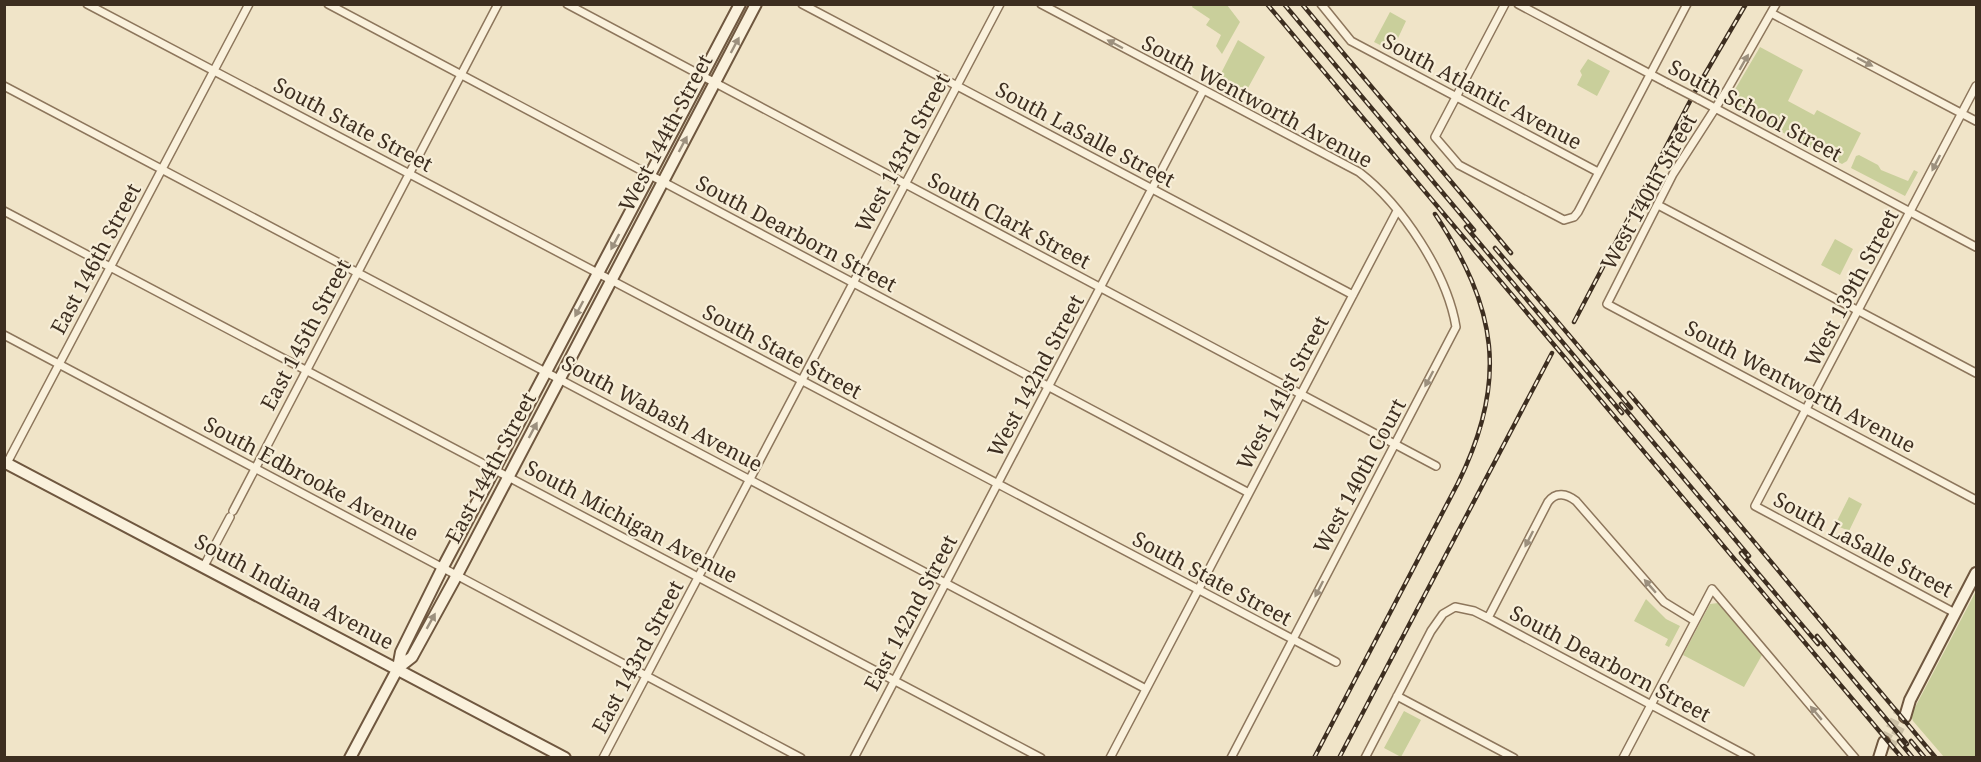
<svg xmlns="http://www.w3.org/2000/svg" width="1981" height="762" viewBox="0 0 1981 762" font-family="'Noto Serif',serif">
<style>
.green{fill:#c9cf9b}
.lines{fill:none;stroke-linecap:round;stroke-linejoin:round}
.secondary-tunnel{stroke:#ccc0a6;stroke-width:10;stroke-dasharray:10 5;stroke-linecap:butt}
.street-casing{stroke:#8d765c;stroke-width:10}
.secondary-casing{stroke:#6f573f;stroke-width:14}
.street{stroke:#faf1dc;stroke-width:7}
.secondary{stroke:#faf1dc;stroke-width:10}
.rail-casing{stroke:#3d2e20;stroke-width:4.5}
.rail{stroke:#f7eed8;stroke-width:2;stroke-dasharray:7;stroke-linecap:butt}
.street-bridge-casing{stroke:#8d765c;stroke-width:10;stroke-linecap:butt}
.street-bridge{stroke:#faf1dc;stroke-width:7}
.oneway{fill:#9c907e}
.labels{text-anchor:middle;stroke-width:4.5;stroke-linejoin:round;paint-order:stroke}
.street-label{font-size:21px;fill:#3d2e20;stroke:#f7eed8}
</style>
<rect width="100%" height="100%" fill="#f0e4c8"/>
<path class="green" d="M1193 5H1227L1240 22 1222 54 1216 46 1221 35 1206 25 1210 19 1192 7Z
M1390 12 1406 21 1392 51 1374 42Z
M1238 40 1265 57 1243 97 1216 83Z
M1760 47 1803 70 1788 101 1814 115 1817 110 1861 133 1847 161 1842 164 1727 103Z
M1588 59 1610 71 1597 96 1577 85 1582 75 1580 71Z
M1859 155 1878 165 1881 170 1908 181 1914 170 1918 172 1905 196 1851 168 1856 156Z
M1835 239 1853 249 1840 275 1821 265Z
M1849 497 1862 504 1849 531 1835 525Z
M1976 591V757H1944L1913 721 1911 715Z
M1646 599 1666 619 1680 626 1669 647 1665 645 1668 639 1634 621Z
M1718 603 1762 655 1744 687 1683 655 1710 604Z
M1404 711 1421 720 1401 757 1384 748Z"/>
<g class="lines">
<path class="secondary-tunnel" d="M1884 742 1900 710
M1889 749 1905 717"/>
<g class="street-casing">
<path id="street" d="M87 4 1336 662
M328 4 1249 493
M567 4 1436 466
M802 4 1353 295
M1041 4 1359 172C1402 205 1447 273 1456 327L1231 758
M1321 4 1351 41 1598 172
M1505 4 1435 137 1459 165 1564 220 1574 217 1578 212 1687 4
M1518 4 1669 84
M1776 4 1727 90 1673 174 1607 304 1976 500
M1771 13 1976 121
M4 86 1146 689
M1698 99 1976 247
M1658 205 1976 373
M4 211 1041 758
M4 335 801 758
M7 463 249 4
M233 511 498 4
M204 566 230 517
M1955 613 1755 506 1976 86
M1488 618 1548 502C1556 491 1567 494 1576 501L1664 602 1695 621
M1397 696 1514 758
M603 758 1000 4
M854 758 1203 91
M1110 758 1397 211
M1365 758 1431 631 1443 614 1455 607 1474 611 1488 618 1751 758
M1623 758 1712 589 1855 758"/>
</g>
<g class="secondary-casing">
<path id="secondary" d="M4 462 565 758
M398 668 412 657 457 575 756 4
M1905 717 1910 700 1976 573
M350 758 398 668 401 652 443 567 740 4
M1879 758 1884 742"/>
</g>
<use href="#street" class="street"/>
<use href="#secondary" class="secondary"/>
<g class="rail-casing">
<path id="rail" d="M1267 4 1902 758
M1284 4 1474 230
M1302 4 1511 253
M1466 227 1622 413
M1495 248 1631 408
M1574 322 1698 86 1746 4
M1629 393 1936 758
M1621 404 1749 556
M1741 553 1818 644
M1817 636 1907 744
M1899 741 1913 758
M1911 741 1925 758
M1314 758 1458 483C1509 380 1497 308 1435 214
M1339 758 1552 353"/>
</g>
<use href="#rail" class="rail"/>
<g class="street-bridge-casing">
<path id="street-bridge" d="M1669 84 1698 99"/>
</g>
<use href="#street-bridge" class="street-bridge"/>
</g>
<defs><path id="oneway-solid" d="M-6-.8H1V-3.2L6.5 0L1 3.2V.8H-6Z" transform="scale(1.5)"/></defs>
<g class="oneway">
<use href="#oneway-solid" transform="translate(1115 44) rotate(-152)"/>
<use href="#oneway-solid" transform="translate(735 45) rotate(-62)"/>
<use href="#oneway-solid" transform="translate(1744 62) rotate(-60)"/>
<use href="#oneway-solid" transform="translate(1865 62) rotate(28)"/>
<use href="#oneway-solid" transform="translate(683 144) rotate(-62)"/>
<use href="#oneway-solid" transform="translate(1936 163) rotate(117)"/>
<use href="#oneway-solid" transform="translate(615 242) rotate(118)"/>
<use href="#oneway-solid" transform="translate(579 309) rotate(118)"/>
<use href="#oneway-solid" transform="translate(1429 379) rotate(118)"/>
<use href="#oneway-solid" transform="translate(533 430) rotate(-62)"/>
<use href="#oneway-solid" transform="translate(1529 539) rotate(117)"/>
<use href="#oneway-solid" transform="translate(1650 586) rotate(-131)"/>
<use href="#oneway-solid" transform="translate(1319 589) rotate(117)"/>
<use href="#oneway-solid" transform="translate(431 621) rotate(-61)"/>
<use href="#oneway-solid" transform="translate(1816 713) rotate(-130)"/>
</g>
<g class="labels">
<g class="street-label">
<text transform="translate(1482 92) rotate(28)" y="7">South Atlantic Avenue</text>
<text transform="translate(1257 102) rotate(28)" y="7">South Wentworth Avenue</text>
<text transform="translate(1755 111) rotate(28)" y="7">South School Street</text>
<text transform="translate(353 125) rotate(28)" y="7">South State Street</text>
<text transform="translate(666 133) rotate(-62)" y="7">West 144th Street</text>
<text transform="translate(1085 135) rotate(28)" y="7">South LaSalle Street</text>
<text transform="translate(903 153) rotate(-62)" y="7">West 143rd Street</text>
<text transform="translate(1649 192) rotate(-61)" y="7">West 140th Street</text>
<text transform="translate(1009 221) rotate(28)" y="7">South Clark Street</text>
<text transform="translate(796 234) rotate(28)" y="7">South Dearborn Street</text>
<text transform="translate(96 259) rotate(-62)" y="7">East 146th Street</text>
<text transform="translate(1852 288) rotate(-62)" y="7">West 139th Street</text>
<text transform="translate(306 335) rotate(-62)" y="7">East 145th Street</text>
<text transform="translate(782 352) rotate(28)" y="7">South State Street</text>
<text transform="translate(1036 376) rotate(-62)" y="7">West 142nd Street</text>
<text transform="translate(1800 387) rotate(28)" y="7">South Wentworth Avenue</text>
<text transform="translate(1283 393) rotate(-62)" y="7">West 141st Street</text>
<text transform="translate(662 414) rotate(28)" y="7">South Wabash Avenue</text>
<text transform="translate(491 468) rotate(-62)" y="7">East 144th Street</text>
<text transform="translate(1360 476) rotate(-62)" y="7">West 140th Court</text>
<text transform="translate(311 479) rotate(28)" y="7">South Edbrooke Avenue</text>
<text transform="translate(631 522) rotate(28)" y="7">South Michigan Avenue</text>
<text transform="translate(1863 545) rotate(28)" y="7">South LaSalle Street</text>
<text transform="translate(1212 579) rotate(28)" y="7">South State Street</text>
<text transform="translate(294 592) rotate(28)" y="7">South Indiana Avenue</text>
<text transform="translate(911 613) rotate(-62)" y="7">East 142nd Street</text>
<text transform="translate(638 657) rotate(-62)" y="7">East 143rd Street</text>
<text transform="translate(1610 664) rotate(28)" y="7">South Dearborn Street</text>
</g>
</g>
<rect width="1981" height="762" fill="none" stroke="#3d2e20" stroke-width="12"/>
</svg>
